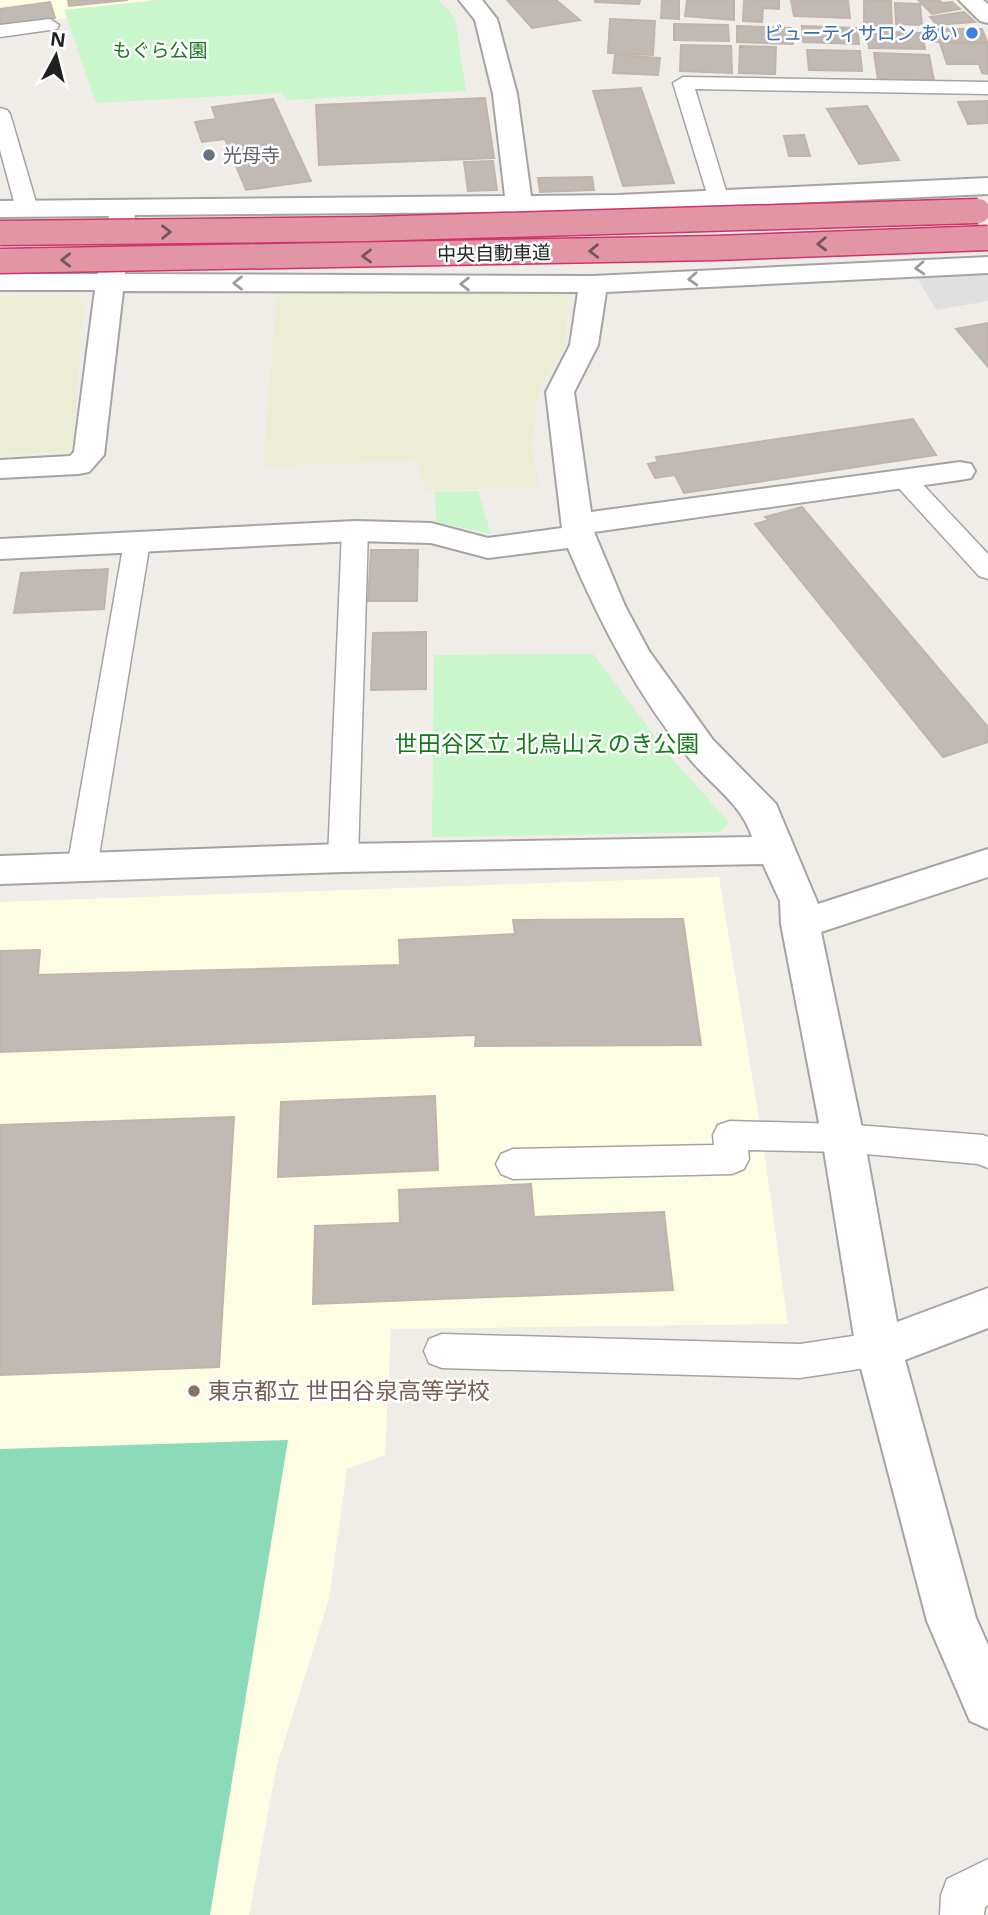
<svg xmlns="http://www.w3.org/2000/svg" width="988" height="1915" viewBox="0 0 988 1915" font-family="'Noto Sans','Noto Sans JP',sans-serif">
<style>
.education{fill:#fdfde4}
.farmland{fill:#ecedd5}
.park{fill:#c9f6cb}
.pitch{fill:#8bdaba}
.parking{fill:#e0e0e0}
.building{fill:#c1b9b4;stroke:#c1b4ab;stroke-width:2}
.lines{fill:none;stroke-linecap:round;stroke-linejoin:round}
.service-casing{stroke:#a4a4a4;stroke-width:3}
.minor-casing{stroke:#a4a4a4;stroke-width:4}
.tertiary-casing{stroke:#a4a4a4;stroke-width:4}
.service{fill:#fff;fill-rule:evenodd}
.minor{fill:#fff;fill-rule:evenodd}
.tertiary{fill:#fff;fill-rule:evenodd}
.motorway-bridge-casing{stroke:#d0336c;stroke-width:27;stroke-linecap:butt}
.motorway-bridge{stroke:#e295a5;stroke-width:24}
.oneway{stroke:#77555c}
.oneway2{stroke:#9b9b9b}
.shop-dot{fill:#3f7fe0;stroke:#fff;stroke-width:2.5}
.worship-dot{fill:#6b7280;stroke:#fff;stroke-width:2.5}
.education-dot{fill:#8d6e63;stroke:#fff;stroke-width:2.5}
.labels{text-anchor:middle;stroke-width:5;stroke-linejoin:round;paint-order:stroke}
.far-shop-label{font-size:19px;fill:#366cbe;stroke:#fff;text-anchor:end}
.far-park-label{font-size:19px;fill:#137a1a;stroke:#fff}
.far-worship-label{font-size:19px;fill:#5b616d;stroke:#fff;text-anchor:start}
.far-street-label{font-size:19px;fill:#202020;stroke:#fff}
.park-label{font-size:23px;fill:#137a1a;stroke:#fff}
.education-label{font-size:23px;fill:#785e54;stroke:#fff;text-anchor:start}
</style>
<rect width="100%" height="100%" fill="#f0ede8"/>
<path class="education" d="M0 0H149V1L65 10 67 18 0 26Z
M719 877 762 1136 788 1324 391 1329 385 1455 347 1469 329 1599 277 1765 249 1915H0V902Z"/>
<path class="farmland" d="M277 289 569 291 564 348 539 390 531 447 540 487 427 491 416 460 263 467Z
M74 295 84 303 73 444 66 452 0 455V296Z"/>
<path class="park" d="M160 0H439L455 18 466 91 287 100 281 93 96 103 64 10Z
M478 491 491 534 436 522 435 492Z
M593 654 668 754 729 822 720 832 432 837 434 655Z"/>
<path class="pitch" d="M288 1440 210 1915H0V1449Z"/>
<path class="parking" d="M988 272V301L936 310 915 274Z"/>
<path class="building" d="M68 0H128L69 6Z
M507 0H556L580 20 532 28Z
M595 0H640L639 4 595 2Z
M662 0H679V19L661 18Z
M687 0H734V20L685 16Z
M744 0H779V9L763 8 762 22 743 21Z
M791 0H848L850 18 794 16Z
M864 0 891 1 892 28 864 26Z
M939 0 942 3 952 2 960 9 932 14 919 1Z
M50 2 55 18 0 25V9Z
M895 3 920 4 922 25 896 24Z
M964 12 975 22 937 25 930 17Z
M610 19 655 21 653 55 608 53Z
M674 24 728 25 729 41 674 40Z
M737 26 791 28 793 44 737 42Z
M802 26 857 28 859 44 803 42Z
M927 29H982L987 42H932Z
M867 31 922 33 925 49 869 48Z
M940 43 988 44V74L982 73 979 64H947Z
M681 45 731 46 732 73 680 71Z
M740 46 776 47 775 74 739 73Z
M807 50 860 51 862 71 809 70Z
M874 53 929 55 934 81 878 80Z
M615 55 660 58 658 75 613 73Z
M641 88 674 183 623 186 593 91Z
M485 98 494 158 319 165 316 105Z
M273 99 311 181 246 190 225 139 202 142 195 122 216 119 212 107Z
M988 101V123L968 124 958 102Z
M867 106 899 160 859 164 827 109Z
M804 135 810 156H789L784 136Z
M493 161 497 190 468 191 464 162Z
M592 177 594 190 540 192 538 178Z
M988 323V367L956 329Z
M913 419 936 455 684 493 675 475 655 478 648 464 658 462 656 457Z
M802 507 988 727V742L943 757 755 524 768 520 765 517Z
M371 550H418L417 601H368Z
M108 569 104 609 14 613 21 573Z
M426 632V689L371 690 373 633Z
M683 919 701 1045 475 1046 476 1035 0 1052V951L40 950 38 975 400 965 399 940 515 934 513 920Z
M435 1096 438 1170 278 1177 281 1102Z
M234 1117 219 1367 0 1375V1125Z
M531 1184 534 1217 664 1212 673 1290 313 1304 315 1226 400 1223 399 1190Z"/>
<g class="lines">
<g class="service-casing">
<path id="service" d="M50 19 59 25 57 29 0 37V25Z
M683 77 988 82V94L695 89 728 197 725 201H711L708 197 673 83Z
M0 108 7 110 10 114 38 209 34 213H20L16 209 0 150Z
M904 471 913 474 988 554V579L979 576 895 484 892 479 895 474Z
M355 523 364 525 368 531 358 858 354 866 343 869 332 866 328 858 342 531 346 525Z
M137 534 146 536 150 542 97 868 93 876 82 879 71 876 67 868 124 542 128 536Z
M730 1121 843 1124 983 1135 988 1137V1168L978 1164 843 1152 748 1150 749 1159 744 1169 732 1174 513 1179 501 1174 496 1164 501 1154 513 1149 714 1145 713 1135 718 1125Z
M879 1332 892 1337 897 1349 892 1361 879 1366 800 1378 442 1368 429 1363 424 1351 429 1339 442 1334 800 1344Z
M988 1859V1905L985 1907 984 1915H940L941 1895 947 1879Z"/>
</g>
<g class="minor-casing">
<path id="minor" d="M459 0H482L497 19 517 94 531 196 618 195 988 178V194L618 211 135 215 125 274 593 276 988 257V273L606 292 598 345 574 392 591 512 960 462 971 464 975 471 971 478 960 480 594 532 625 606 649 651 713 740 776 804 818 904 988 849V877L821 932 864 1138 897 1322 988 1288V1328L905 1360 976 1618 988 1645V1729L970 1721 927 1621 856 1349 822 1138 781 924 780 901 763 864 343 872 0 884V856L343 844 752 837C742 804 710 784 689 758 637 695 600 623 568 548L488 558 431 543 355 541 0 559V539L355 521 431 523 488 538 562 528 546 392 570 345 578 292 123 291 104 455 89 472 78 474 0 478V460L70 456 74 452 95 290H0V274H98L109 216 0 217V201L505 196 493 94 475 20Z"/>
</g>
<g class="tertiary-casing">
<path id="tertiary" d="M959 0H983L988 4V23L980 21Z"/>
</g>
<use href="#service" class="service"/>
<use href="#minor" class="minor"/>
<use href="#tertiary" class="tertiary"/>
<g class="motorway-bridge-casing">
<path id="motorway-bridge" d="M0 233 369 229 978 211
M0 261 716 248 988 238"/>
</g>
<use href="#motorway-bridge" class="motorway-bridge"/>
</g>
<defs><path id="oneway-chevron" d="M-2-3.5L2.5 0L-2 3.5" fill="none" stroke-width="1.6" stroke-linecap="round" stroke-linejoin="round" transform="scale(1.75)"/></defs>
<g class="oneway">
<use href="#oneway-chevron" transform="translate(166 232) rotate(-1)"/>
<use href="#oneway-chevron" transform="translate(822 244) rotate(178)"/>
<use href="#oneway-chevron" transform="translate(594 251) rotate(179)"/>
<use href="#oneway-chevron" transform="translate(367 256) rotate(179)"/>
<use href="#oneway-chevron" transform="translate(66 260) rotate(179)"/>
</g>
<g class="oneway2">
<use href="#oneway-chevron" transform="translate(920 268) rotate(177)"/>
<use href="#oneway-chevron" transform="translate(693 279) rotate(177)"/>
<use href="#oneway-chevron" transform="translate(238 283) rotate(-180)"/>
<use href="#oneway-chevron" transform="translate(465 284) rotate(-180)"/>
</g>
<circle class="shop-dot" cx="972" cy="33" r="7"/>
<circle class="worship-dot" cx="209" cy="155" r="7"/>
<circle class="education-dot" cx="194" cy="1391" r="7"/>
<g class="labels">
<g class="far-shop-label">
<text x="958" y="40">ビューティサロン あい</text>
</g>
<g class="far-park-label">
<text x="160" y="57">もぐら公園</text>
</g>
<g class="far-worship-label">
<text x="223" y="162">光母寺</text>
</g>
<g class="far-street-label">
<text transform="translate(494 253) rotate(-1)" y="7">中央自動車道</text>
</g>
<g class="park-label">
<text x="547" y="752">世田谷区立 北烏山えのき公園</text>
</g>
<g class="education-label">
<text x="208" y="1399">東京都立 世田谷泉高等学校</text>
</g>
</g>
<g transform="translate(56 56) rotate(7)" stroke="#ffffff" stroke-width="5" paint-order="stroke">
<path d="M0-5L12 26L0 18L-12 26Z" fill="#202020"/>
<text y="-10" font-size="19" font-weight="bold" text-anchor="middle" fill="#202020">N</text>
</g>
</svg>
